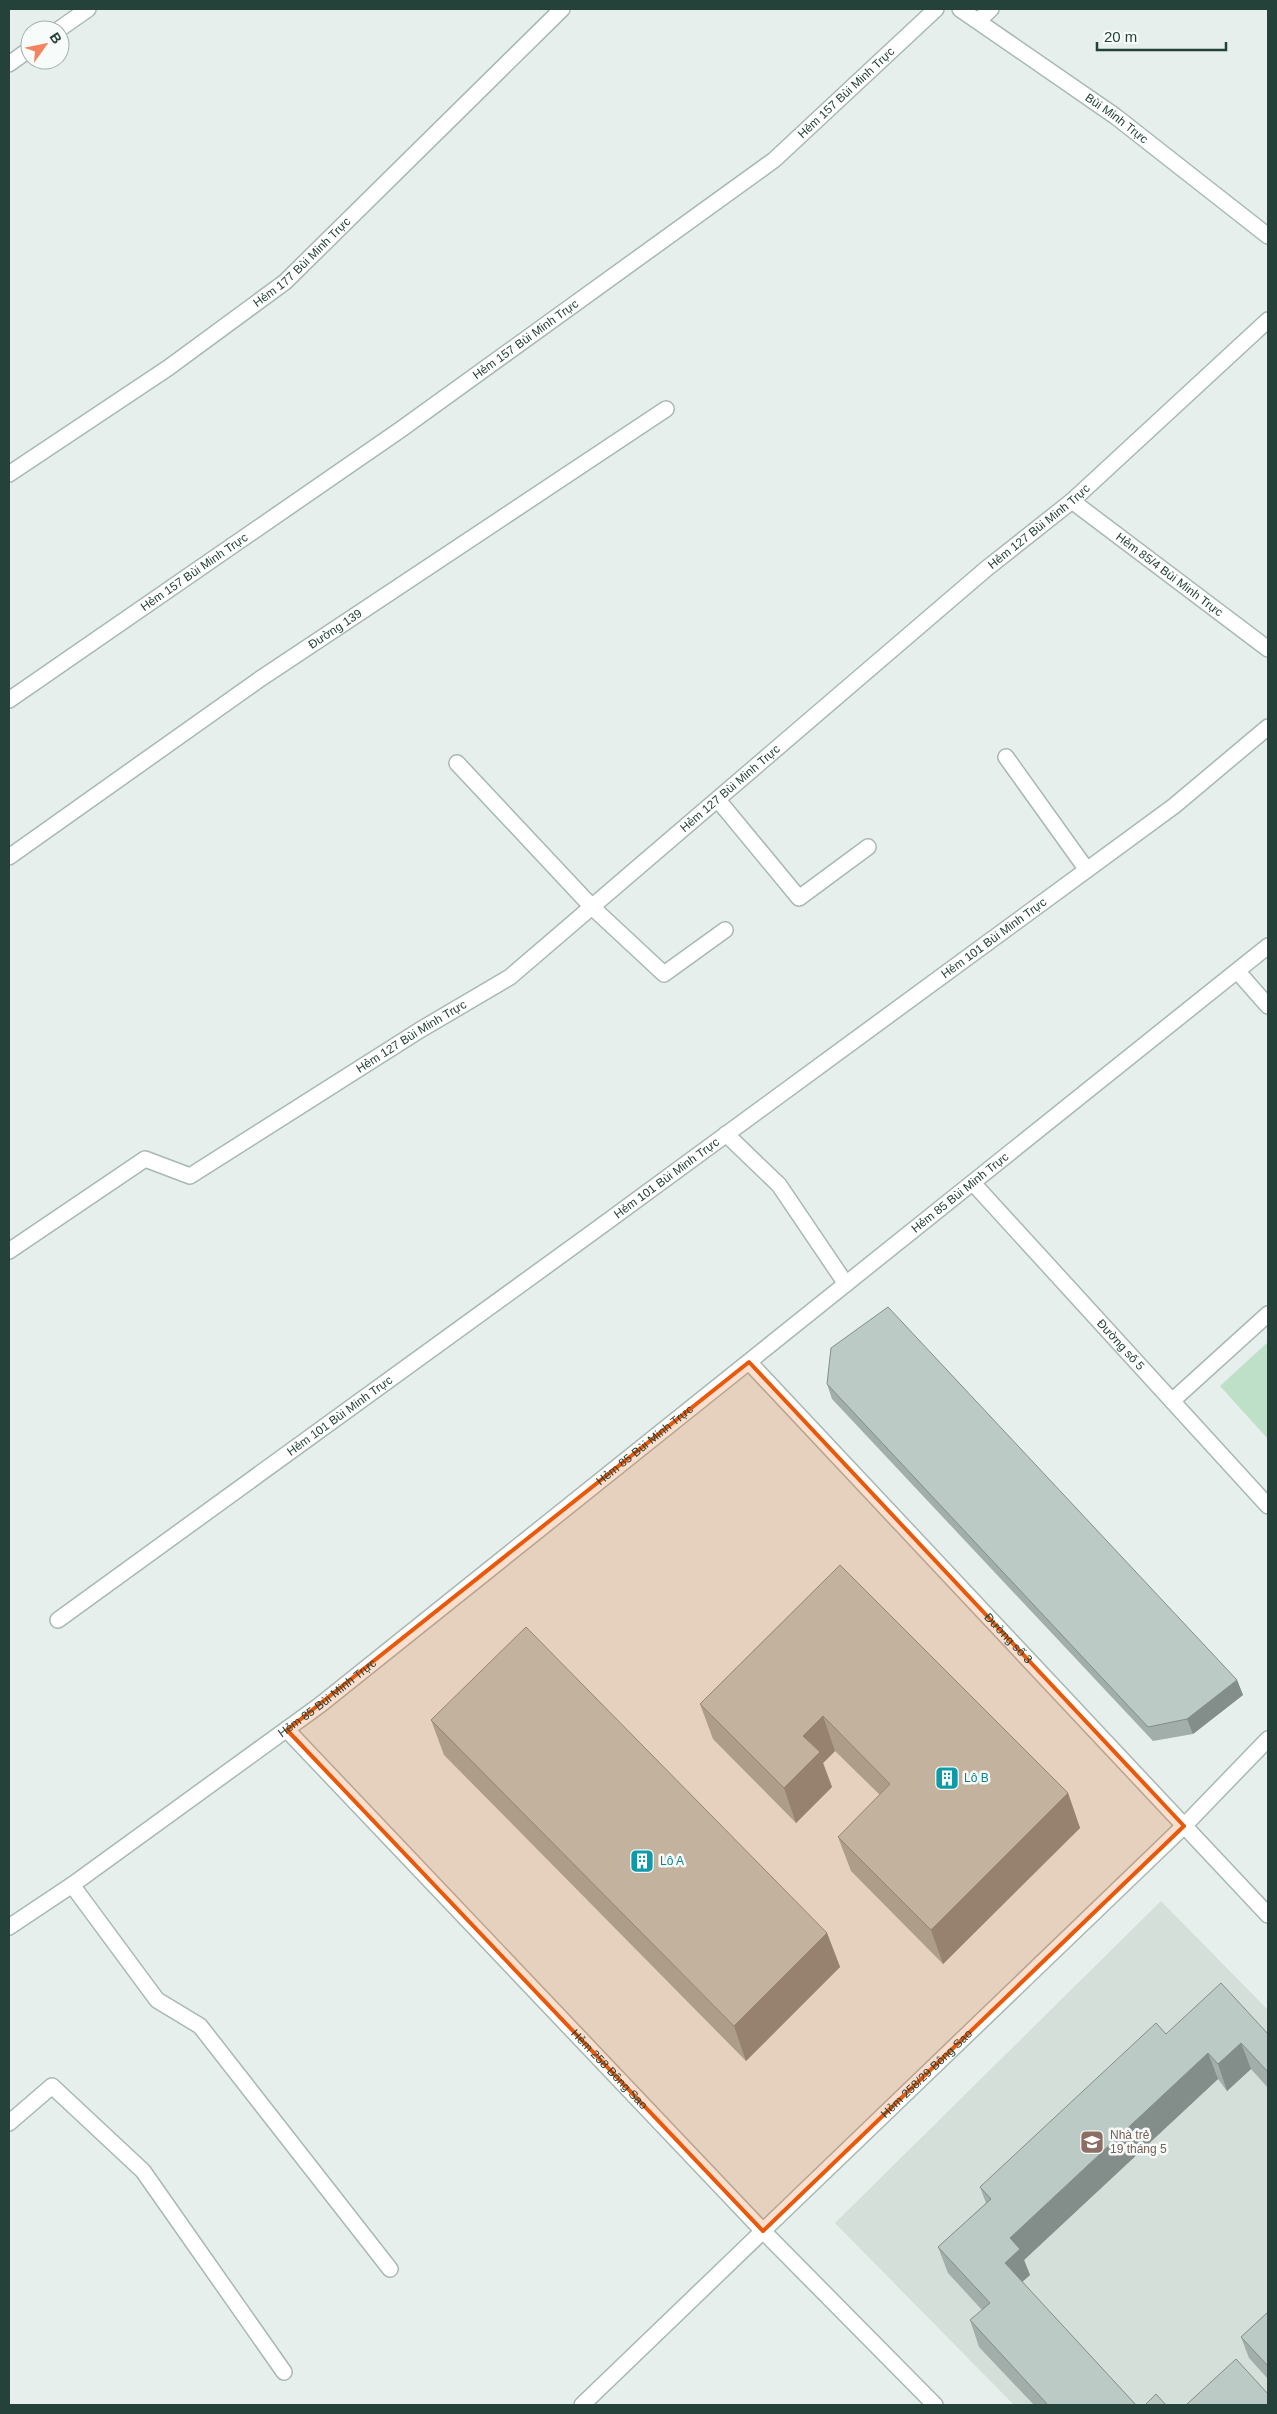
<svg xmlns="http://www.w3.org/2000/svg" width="1277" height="2414" viewBox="0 0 1277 2414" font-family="Helvetica,sans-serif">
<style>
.built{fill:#d4dfda}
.green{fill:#bfe0c8}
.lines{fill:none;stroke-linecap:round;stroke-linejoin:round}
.minor-casing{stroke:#a8b8b2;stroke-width:18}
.minor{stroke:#fff;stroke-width:15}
.wall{fill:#a1aea9}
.shaded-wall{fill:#838d89}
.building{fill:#bbcac4;stroke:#838d89}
.marked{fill:#e8590c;fill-opacity:0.2;stroke:#e8590c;stroke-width:4;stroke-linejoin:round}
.labels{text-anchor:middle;stroke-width:5;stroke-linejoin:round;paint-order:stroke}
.street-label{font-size:12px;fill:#24423a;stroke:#f7fbf9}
.culture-label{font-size:12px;fill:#0d838f;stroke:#f7fbf9;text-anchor:start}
.education-label{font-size:12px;fill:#785e54;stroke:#f7fbf9;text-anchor:start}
</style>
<rect width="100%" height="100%" fill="#e6efeb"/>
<path class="built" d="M1161 1901 1268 2010V2405H1014L835 2223Z"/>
<path class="green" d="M1268 1342V1439L1220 1386Z"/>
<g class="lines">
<g class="minor-casing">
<g id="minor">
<path id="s1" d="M960 9 1115 116 1268 236"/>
<path d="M978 21 991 9"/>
<path d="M58 30 88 9"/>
<path d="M9 64 30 49"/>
<path id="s2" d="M9 474 168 368 285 282 562 9"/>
<path id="s3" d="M1072 501 1268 649"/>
<path id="s4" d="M9 700 400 430 774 160 936 9"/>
<path d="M1006 757 1087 870"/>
<path d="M457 763 592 907 664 974 725 930"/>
<path d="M718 800 799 898 868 847"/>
<path id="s5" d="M9 857 260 679 666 409"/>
<path d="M1238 972 1268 1006"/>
<path d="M726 1134 779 1185 846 1284"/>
<path id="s6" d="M973 1183 1268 1506"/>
<path id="s7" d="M9 1251 145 1159 190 1176 420 1030 510 977 986 569 1072 501 1268 320"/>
<path id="s8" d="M749 1362 1268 1915"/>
<path d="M1172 1401 1268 1314"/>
<path id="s9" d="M58 1620 593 1232 1174 806 1268 727"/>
<path id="s10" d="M287 1730 763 2231 935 2405"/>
<path d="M72 1885 157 2000 200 2026 390 2269"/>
<path id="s11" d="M9 1927 72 1885 320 1705 1268 946"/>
<path d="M9 2123 52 2086 143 2171 284 2372"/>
<path id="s12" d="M582 2405 1184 1826 1268 1739"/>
</g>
</g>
<use href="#minor" class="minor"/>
</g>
<path class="wall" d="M827 1384 1237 1680 1243 1695 1193 1734 1153 1741 832 1399Z
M840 1565 1068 1793 1080 1828 943 1964 851 1871 838 1837 880 1795 835 1751 823 1763 832 1787 796 1823 713 1739 700 1704Z
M431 1720 827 1933 840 1967 746 2061 444 1755Z
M1166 2034H1268V2088L1251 2069 1227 2091 1218 2079 1024 2260 1030 2275 1022 2282 1136 2405H1034L979 2347 970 2320 982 2310 948 2273 938 2247 986 2203 980 2187Z
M1268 2312V2379L1249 2358 1241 2337Z"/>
<path class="shaded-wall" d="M1237 1680 1243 1695 1193 1734 1187 1719Z
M823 1716 835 1751 823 1763 832 1787 796 1823 784 1788 803 1736Z
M1068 1793 1080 1828 943 1964 931 1930Z
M827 1933 840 1967 746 2061 734 2026Z
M1241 2043 1251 2069 1227 2091 1218 2064Z
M1208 2053 1218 2079 1024 2260 1030 2275 1014 2289 1005 2263 1010 2238Z"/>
<path class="building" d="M888 1307 1237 1680 1187 1719 1148 1727 827 1384 831 1348Z
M840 1565 1068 1793 931 1930 838 1837 890 1784 823 1716 803 1736 820 1752 784 1788 700 1704Z
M526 1627 827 1933 734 2026 431 1720Z
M1221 1983 1268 2034V2072L1241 2043 1218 2064 1208 2053 1010 2238 1020 2249 1005 2263 1136 2405H1048L970 2320 990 2303 938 2247 991 2199 980 2187 1156 2023 1166 2034Z
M1268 2312V2366L1241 2337Z
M1236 2359 1268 2394V2405H1186Z
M1156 2394 1166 2405H1145Z"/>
<path class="marked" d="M749 1362 1184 1826 763 2231 287 1730Z"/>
<defs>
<g id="building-square" transform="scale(1.25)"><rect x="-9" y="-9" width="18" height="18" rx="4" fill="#0f9aa8" stroke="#f7fbf9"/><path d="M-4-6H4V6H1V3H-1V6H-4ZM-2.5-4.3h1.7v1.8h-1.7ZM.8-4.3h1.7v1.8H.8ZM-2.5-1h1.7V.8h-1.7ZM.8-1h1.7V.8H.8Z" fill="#fff"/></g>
<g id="school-square" transform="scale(1.25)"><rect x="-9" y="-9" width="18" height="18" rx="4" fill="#8d6e63" stroke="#f7fbf9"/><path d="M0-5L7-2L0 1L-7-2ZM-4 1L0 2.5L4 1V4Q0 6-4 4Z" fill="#fff"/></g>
</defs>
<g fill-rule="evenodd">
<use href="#building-square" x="947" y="1778"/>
<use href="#building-square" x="642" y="1861"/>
<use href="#school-square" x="1092" y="2142"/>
</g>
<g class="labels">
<g class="street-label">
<text dy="4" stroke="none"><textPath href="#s4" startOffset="1035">Hẻm 157 Bùi Minh Trực</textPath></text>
<text dy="4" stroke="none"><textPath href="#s1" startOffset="191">Bùi Minh Trực</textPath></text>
<text dy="4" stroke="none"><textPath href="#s2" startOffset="362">Hẻm 177 Bùi Minh Trực</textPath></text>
<text dy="4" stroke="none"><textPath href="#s4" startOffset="630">Hẻm 157 Bùi Minh Trực</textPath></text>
<text dy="4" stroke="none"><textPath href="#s7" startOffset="1284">Hẻm 127 Bùi Minh Trực</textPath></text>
<text dy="4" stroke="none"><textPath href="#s4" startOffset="225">Hẻm 157 Bùi Minh Trực</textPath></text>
<text dy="4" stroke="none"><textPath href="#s3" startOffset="122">Hẻm 85/4 Bùi Minh Trực</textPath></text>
<text dy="4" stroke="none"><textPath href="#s5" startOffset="398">Đường 139</textPath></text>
<text dy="4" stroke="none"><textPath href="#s7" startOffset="879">Hẻm 127 Bùi Minh Trực</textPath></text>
<text dy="4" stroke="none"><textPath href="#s9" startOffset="1158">Hẻm 101 Bùi Minh Trực</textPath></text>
<text dy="4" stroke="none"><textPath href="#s7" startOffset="474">Hẻm 127 Bùi Minh Trực</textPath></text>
<text dy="4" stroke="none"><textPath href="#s9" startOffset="752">Hẻm 101 Bùi Minh Trực</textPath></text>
<text dy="4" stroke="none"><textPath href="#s11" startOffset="1202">Hẻm 85 Bùi Minh Trực</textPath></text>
<text dy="4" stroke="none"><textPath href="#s6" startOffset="219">Đường số 5</textPath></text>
<text dy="4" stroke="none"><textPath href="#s9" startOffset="348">Hẻm 101 Bùi Minh Trực</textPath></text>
<text dy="4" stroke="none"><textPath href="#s11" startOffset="798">Hẻm 85 Bùi Minh Trực</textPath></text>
<text dy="4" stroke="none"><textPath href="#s8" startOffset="379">Đường số 3</textPath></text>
<text dy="4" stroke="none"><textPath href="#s11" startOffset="392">Hẻm 85 Bùi Minh Trực</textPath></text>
<text dy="4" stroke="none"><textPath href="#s10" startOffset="468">Hẻm 258 Bông Sao</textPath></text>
<text dy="4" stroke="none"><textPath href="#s12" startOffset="478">Hẻm 258/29 Bông Sao</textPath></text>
</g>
<g class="culture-label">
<text x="964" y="1782">Lô B</text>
<text x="660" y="1865">Lô A</text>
</g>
<g class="education-label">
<text x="1110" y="2139">Nhà trẻ<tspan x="1110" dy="14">19 tháng 5</tspan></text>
</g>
</g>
<rect width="1277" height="2414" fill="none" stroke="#24423a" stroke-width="20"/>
<g transform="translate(45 45) rotate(57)"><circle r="24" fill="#f7fbf9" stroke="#a3b1ad"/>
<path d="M0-4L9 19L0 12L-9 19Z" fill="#f4845f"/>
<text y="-8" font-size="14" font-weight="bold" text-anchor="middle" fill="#24423a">B</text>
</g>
<path d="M1097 42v8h129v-8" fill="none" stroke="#24423a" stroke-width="2.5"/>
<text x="1104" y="42" font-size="15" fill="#24423a" stroke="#f7fbf9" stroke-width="4" paint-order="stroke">20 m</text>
</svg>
